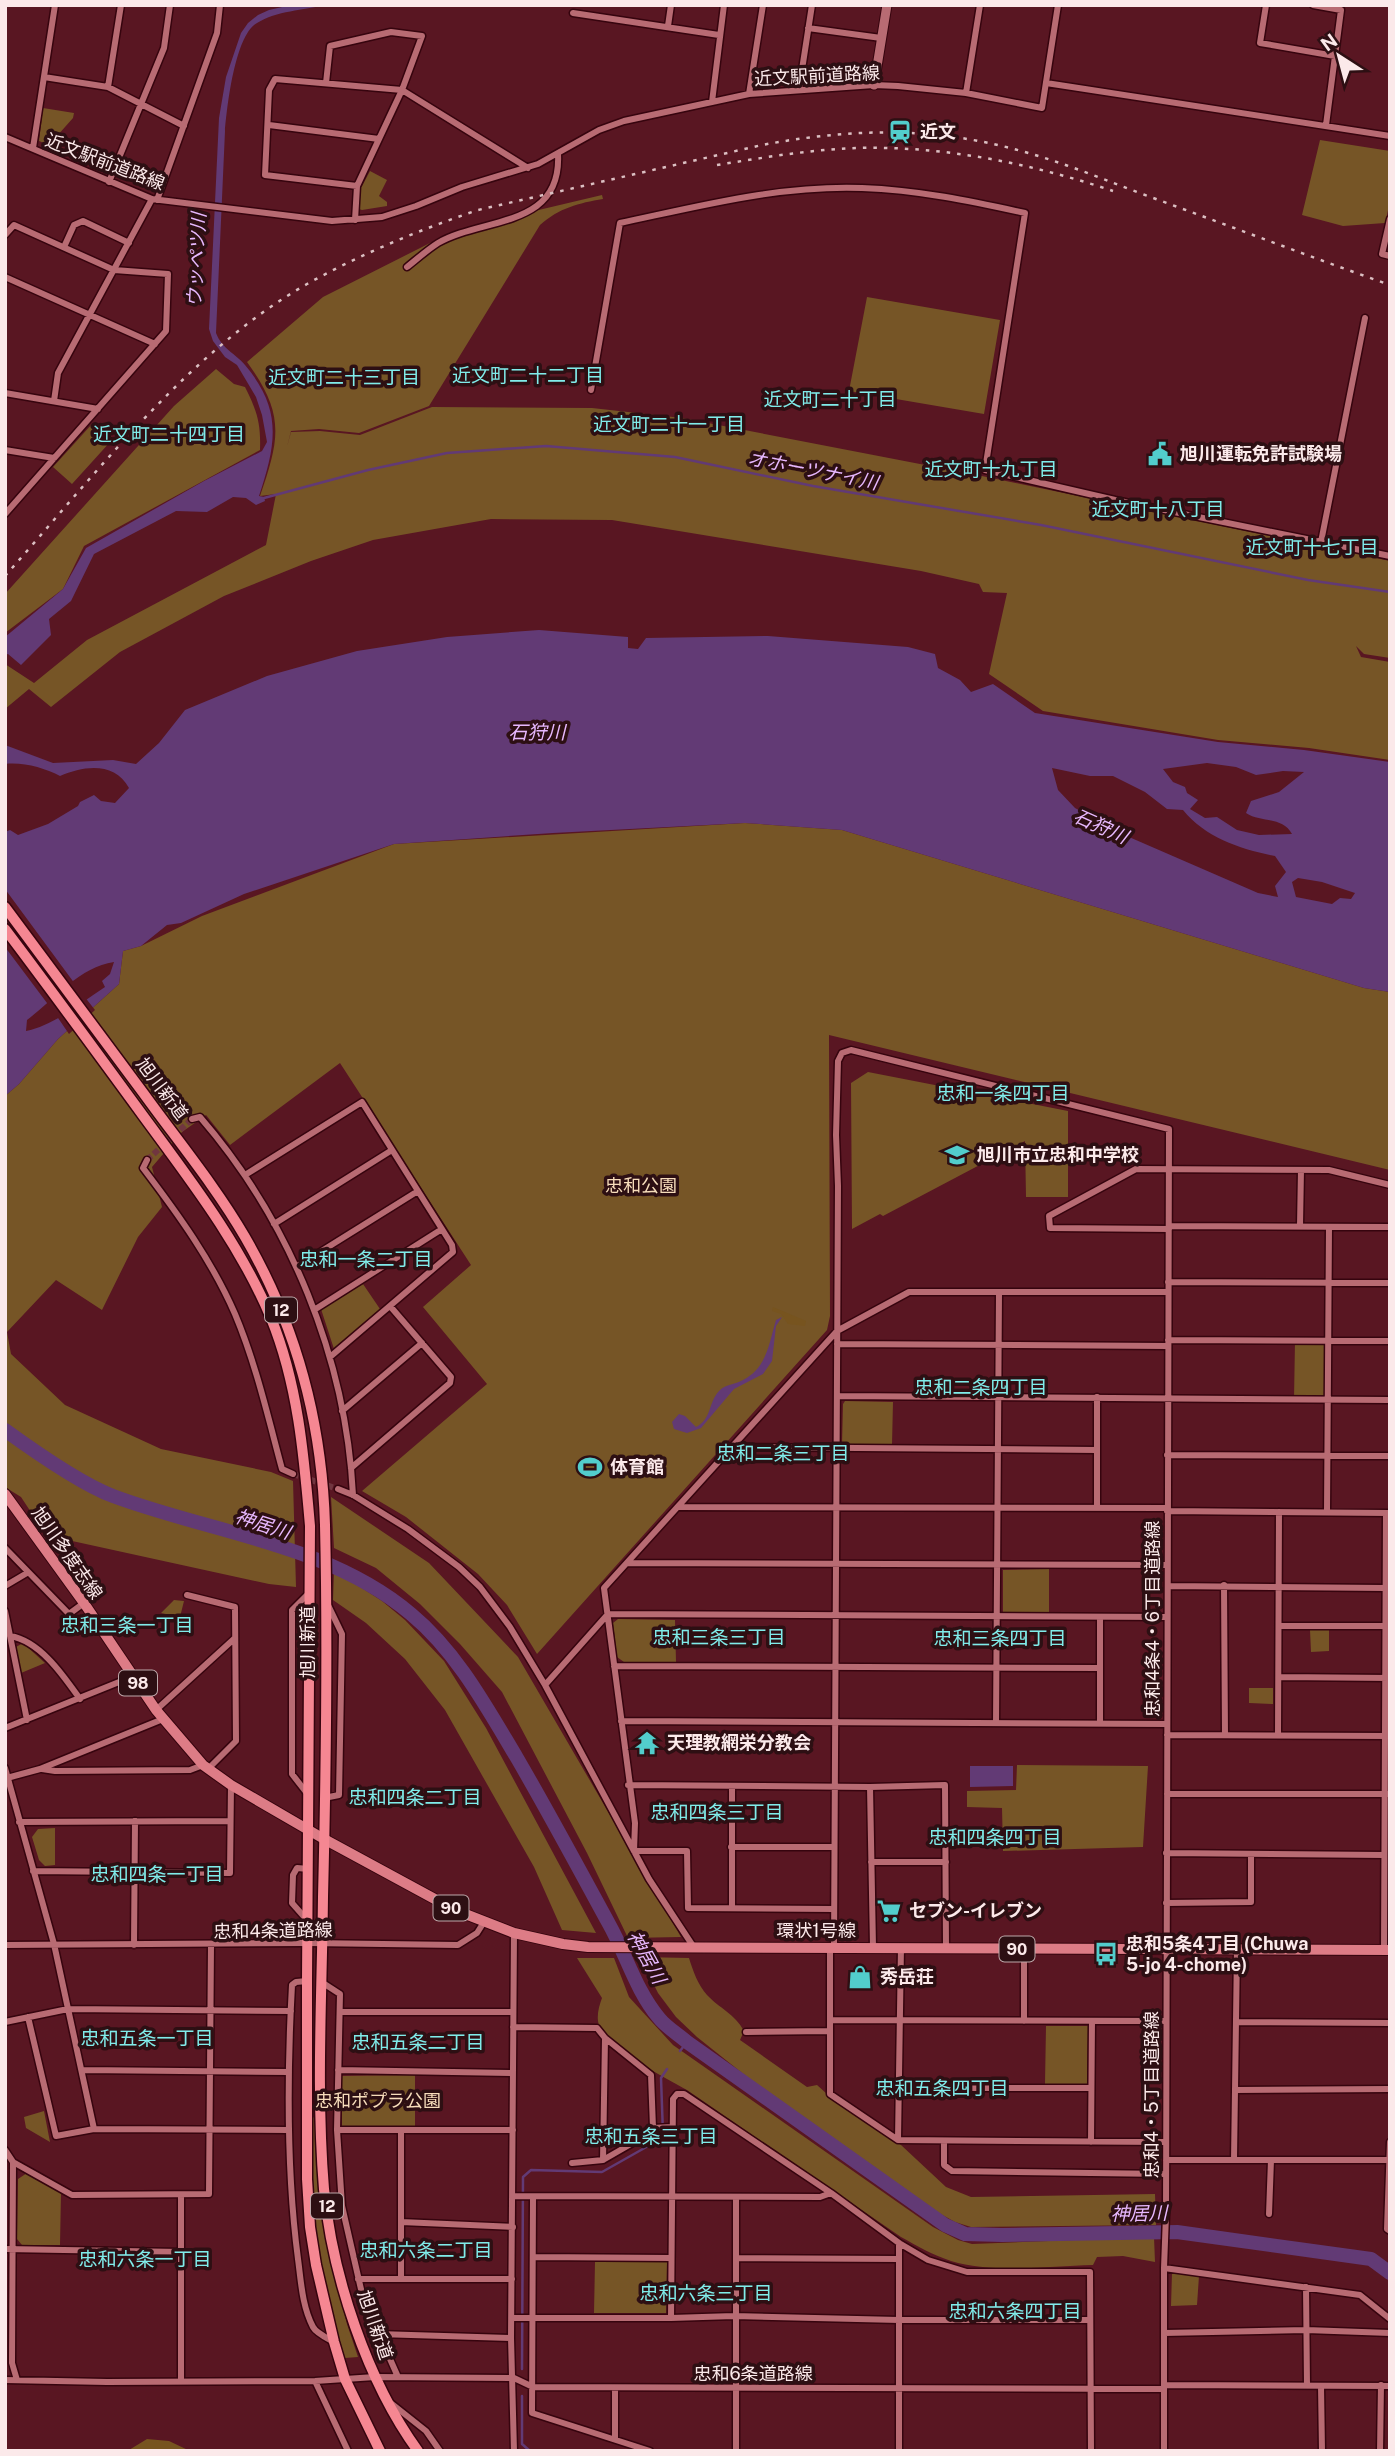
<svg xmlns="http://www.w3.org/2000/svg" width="1395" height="2456" viewBox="0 0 1395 2456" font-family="'Public Sans','Noto Sans JP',sans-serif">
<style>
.green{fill:#765526}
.forest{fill:#77541f}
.water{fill:#623a75;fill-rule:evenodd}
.pier{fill:#591622}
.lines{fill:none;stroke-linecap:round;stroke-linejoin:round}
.stream{stroke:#623a75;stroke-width:2.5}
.river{stroke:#623a75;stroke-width:14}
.street-tunnel{stroke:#713640;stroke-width:6;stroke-dasharray:6 3;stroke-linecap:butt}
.street-casing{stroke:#36040e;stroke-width:9}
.secondary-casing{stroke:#36040e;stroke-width:11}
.primary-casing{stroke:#36040e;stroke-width:12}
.highway-casing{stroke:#36040e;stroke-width:13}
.street{stroke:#b86b73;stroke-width:6}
.secondary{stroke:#b86b73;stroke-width:9}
.primary{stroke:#dd7c86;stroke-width:10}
.highway{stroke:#f58792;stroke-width:10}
.rail{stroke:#dbbfc2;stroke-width:2.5;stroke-dasharray:3.5 7;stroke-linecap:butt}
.labels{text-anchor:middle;stroke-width:7;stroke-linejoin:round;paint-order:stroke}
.shield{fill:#2d0f13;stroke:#bda8aa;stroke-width:2}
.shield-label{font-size:16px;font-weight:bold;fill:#fbe9ea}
.street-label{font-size:18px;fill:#fbe9ea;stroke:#2d0f13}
.poi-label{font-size:18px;font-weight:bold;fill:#fbe9ea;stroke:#2d0f13;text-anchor:start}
.park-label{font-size:18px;fill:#f7ddbb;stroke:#2d0f13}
.water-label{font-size:19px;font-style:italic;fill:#e7b8fe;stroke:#2d0f13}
.neighbourhood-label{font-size:19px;fill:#80ecea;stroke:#2d0f13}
</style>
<rect width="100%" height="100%" fill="#591622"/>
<path class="green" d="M43 108 74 113 73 118 49 145 39 141Z
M1320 140 1390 151V202L1385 223 1343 226 1302 215Z
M370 171 387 180 379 196 387 202V206L362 210 359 209 361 188Z
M602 195 603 199C579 203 559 208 540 225L429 406 359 433 319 429 291 431 287 447 291 432 320 431 360 435 432 407 592 408 682 418 977 475 1390 561V658L1364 654 1356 646 1361 657 1390 662V760L1309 748 1218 740 1043 711 989 674 1007 593 983 592 979 584 921 571 612 520 491 519 373 540 311 561 224 596 120 652 51 707 29 689 5 709V664L34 683 87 640 266 545 276 494 260 496C280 438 285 414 247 362L323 297 430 243 496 220Z
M867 297 1000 320 984 414 849 391Z
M216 369 234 384 245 387C257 411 261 423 260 450L84 546 63 589 5 633V594L174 406Z
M92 424 111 441 72 484 53 467Z
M745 823 842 830 1364 988 1390 992V1170L829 1035 830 1316 827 1330 537 1654 507 1605 478 1574 406 1517 362 1491 487 1384 423 1307 471 1265 340 1063 230 1145 206 1115 182 1132 152 1167 162 1207 138 1237 102 1310 56 1280 7 1332 11 1354 65 1405 161 1449 271 1472 293 1481 296 1587 269 1584 63 1539 54 1547 21 1497 5 1487V1096L19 1084 58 1039 119 984 123 951 141 946 202 916 394 844Z
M868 1072 1068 1111V1197H1026L1025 1141 883 1216 880 1214 852 1229 851 1083Z
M363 1284 380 1309 334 1349 321 1309Z
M1295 1341H1329L1328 1399H1294Z
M845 1401 893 1402 892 1445 842 1444 843 1404Z
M331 1497 429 1563 518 1657 681 1937 628 1938 587 1853 502 1692 460 1644 420 1604 376 1568 334 1548Z
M1049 1569V1612H1003V1570Z
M334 1570 382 1601 405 1620 444 1661 486 1728 596 1933 562 1930 534 1867 445 1710 405 1659 366 1623 333 1600Z
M174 1600 184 1601 180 1617 161 1613Z
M618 1619 675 1620 676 1662H624L617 1657 613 1623Z
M1310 1630H1329V1651L1311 1652Z
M23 1643 45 1663 21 1673 16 1647Z
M1249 1688H1273V1704L1249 1703Z
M1017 1765 1148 1766 1143 1847 1003 1851 1002 1808 967 1807V1791L1016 1790Z
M55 1828V1865L45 1866 39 1860 32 1837 38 1829Z
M640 1957 689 1958C693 1971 698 1985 707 1995 719 2008 735 2014 744 2031L740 2040 807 2087 817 2085 827 2094 901 2145 946 2187 971 2197 1155 2194 1156 2225 971 2227 955 2222 937 2212 766 2092 697 2037 676 2017 658 1993Z
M577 1958H614L629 1997 673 2045 933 2227 958 2240 972 2244 1154 2237 1155 2262 1123 2256 1097 2257 1093 2265C1049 2266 993 2274 951 2261 933 2255 917 2246 901 2237L687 2090C667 2079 606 2047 599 2025 596 2017 599 2006 602 1998Z
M1046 2026H1088L1087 2084H1045Z
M415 2075V2127L342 2126V2076Z
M44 2111 50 2142 26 2128 24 2117Z
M312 2117 316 2118 329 2250 347 2324 358 2357 345 2358C331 2311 317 2264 313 2215 310 2183 312 2150 312 2117Z
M27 2173 61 2193 60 2245H22L17 2239 18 2179Z
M595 2262H667L666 2313H594Z
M1172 2273 1199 2276 1197 2305 1171 2306Z"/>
<path class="forest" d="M773 1307 806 1321 805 1326 788 1324 781 1314 772 1311Z
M147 2439 169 2441 190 2451H121L129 2450Z"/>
<path class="water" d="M291 5H325C304 10 276 11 257 23 235 35 227 107 225 131L216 333C222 349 235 353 245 365 283 410 276 444 259 496L264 497 265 501 256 505 246 498 233 497 207 512 176 511 94 554 71 601 49 619 51 635 21 665 8 654 5 655V637L63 589 86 548 204 481 262 451 267 442 262 415 256 397 237 365 225 357 213 341 209 329 219 118 226 77 241 33 248 23 258 15 269 10Z
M539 630 628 637V648L638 649 646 638 768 636 908 647 935 654 938 668 960 680 971 692 993 684 1035 713 1218 742 1304 750 1390 762V992L1364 988 842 830 745 823 553 833 394 844 244 894 181 923 167 925 141 946 123 951 119 984 58 1039 19 1084 5 1096V832L10 830 18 835 48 824 78 806 80 802 94 795 101 801 115 803 129 788C115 762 85 765 60 776 44 768 24 762 5 764V745L53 763 113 760 136 764 159 743 185 710 267 676 357 651 447 637ZM1207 763 1236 767 1256 775 1283 771 1304 772 1279 792 1251 801 1246 813C1261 823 1282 816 1292 834L1259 835 1237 830 1217 817 1205 818 1190 809 1198 800 1187 793 1185 787 1173 782 1163 769ZM1052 768 1090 776H1113L1145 792 1167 809 1183 810C1206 838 1240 849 1275 856L1286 872 1275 886 1278 897 1258 893 1129 837 1075 808 1058 790ZM1298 878 1322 882 1355 893 1351 899 1340 898 1332 904 1296 897 1292 882ZM114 962 110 974 102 981 105 987C80 1003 55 1025 26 1031L27 1020C54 1000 79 967 114 962Z
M782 1317 776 1326 772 1361 763 1374 734 1389 701 1428 687 1433 674 1429 672 1422 679 1414 685 1416 696 1427C712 1419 708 1403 719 1391 725 1384 735 1385 743 1380 767 1368 769 1343 776 1320Z
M970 1766H1013V1786L970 1787Z"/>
<path class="pier" d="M5 889 75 984 50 1007 5 947Z
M84 996 95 1010 69 1034 56 1015Z"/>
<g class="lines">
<path class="stream" d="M264 498 368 470 447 453 546 446 675 457 813 486 1041 525 1308 580 1390 592
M680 2051 687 2042
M522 2369 523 2177 531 2170 602 2172 657 2141 663 2134 661 2078 667 2069
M522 2396V2444L530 2451"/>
<path class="river" d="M5 1430C34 1451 81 1484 113 1496 212 1533 329 1544 411 1614 457 1652 487 1708 517 1758 549 1813 579 1869 609 1924 626 1954 636 1991 659 2018 666 2027 678 2034 687 2042L945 2225 965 2234 1002 2235 1177 2232 1371 2259 1390 2273"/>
<path class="street-tunnel" d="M147 1160 192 1119
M293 1474 338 1489"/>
<g class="street-casing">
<path id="street" d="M1266 5 1260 43 1335 56
M1313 5 1341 10 1326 125
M573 13 719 35
M668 26 671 5
M808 28 881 38
M44 77 108 87 184 126
M326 83 330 46 391 32 422 36 402 90 357 186 355 220
M1046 83 1390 136
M108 87 121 5
M799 89 812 5
M966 93 980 5
M749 94 763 5
M712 102 724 5
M269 125 379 139
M5 137 152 199 332 221 382 217 416 206 462 187 538 164 599 130 624 121 749 94 874 85 898 86 966 93 1042 108 1058 5
M33 148 55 5
M109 182 164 48 170 5
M357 186 265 175 269 90 275 79 402 90 528 168
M157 200 217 33 220 5
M1390 219 1382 254 1390 256
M5 235 14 225 114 270 168 274 166 331 5 514
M64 247 74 225 83 221 129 243
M407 267C417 259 427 250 438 243 482 217 562 229 558 154
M5 277 155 344
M591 390 620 223C700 206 780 185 862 188 918 190 971 201 1025 213L985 470 1115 500 1390 556
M5 393 98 409
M54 401 58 373 152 199
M5 450 54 458
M1321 542 1365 318
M192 1119 200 1117C290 1221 346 1358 353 1495
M147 1160 143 1168C178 1214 212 1261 235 1314 256 1364 268 1417 282 1469L293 1474
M245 1175 362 1102 452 1245 453 1252 330 1357
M274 1224 392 1150
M1300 1225 1301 1170
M1169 1226 1390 1227
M1169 1229 1050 1228 1049 1216 1136 1169 1329 1170 1390 1185
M296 1267 418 1191
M1168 1282 1390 1283
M314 1310 442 1229
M1168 1340 1390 1341
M837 1344 1168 1346
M837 1396 1390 1400
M1097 1397V1508
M342 1411 422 1343
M731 1447 1097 1450
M1167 1455 1390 1456
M351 1468 450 1383 451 1377 390 1306
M338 1489 353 1495 408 1529 459 1567 480 1587 510 1627 545 1685 649 1879 693 1946
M679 1507 1167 1508
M1167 1511 1389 1513
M1327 1512 1329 1227
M5 1548 69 1614 84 1603
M627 1563 1167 1565
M1224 1585 1225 1735
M5 1586 27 1573
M1168 1586 1385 1588
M187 1595 235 1607 236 1741 209 1768
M5 1611 27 1720
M1279 1626H1390
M10 1636C40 1641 63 1675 80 1699
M614 1666 1100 1668
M1279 1677 1390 1678
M545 1685 608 1614 1167 1617
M156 1710 235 1638
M621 1721 1167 1724
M996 1723 999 1293
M1100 1723V1617
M5 1728 134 1676
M1167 1735 1390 1736
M1278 1735 1279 1512
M5 1768 54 1944 94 2129 288 2130
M42 1769 55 1771 190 1770 203 1765
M7 1778 40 1769 163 1719
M628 1785 870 1787 945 1785 946 1947
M732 1787V1908
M870 1787 873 1947
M306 1792 292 1774V1610L310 1592
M1167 1794H1390
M324 1798 339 1795 342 1634 328 1605
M19 1822 230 1821
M731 1847H834
M1166 1853 1384 1855
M871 1862H946
M33 1871 230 1873 231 1785
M1166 1903 1251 1902V1854
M834 1909 688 1908 687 1851H634L635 1823 604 1588 837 1331 909 1292H1168
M307 1920 292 1903 293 1875 297 1868 309 1869
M514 1933 511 2338 514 2451
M5 1945 308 1943 458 1945 477 1933 484 1922
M134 1945 135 1821
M830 1947V2094L898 2140 1166 2142
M834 1947 838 1186 836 1135 838 1061 842 1053 851 1050 1169 1129 1166 2215 1164 2268V2451
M1384 1951 1386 1513
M307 1981 296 1982 292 1985C287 2076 286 2168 298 2259 301 2281 302 2306 313 2327 316 2333 327 2338 334 2342
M323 1983 340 1994 337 2130 342 2206 363 2298 398 2377
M340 2012H513
M28 2017 56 2136 94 2129
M830 2020 1166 2021
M1024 2021V1949
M5 2022 68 2009 291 2011
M1236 2022 1390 2023
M513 2027 597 2028 605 2038 651 2075 653 2128
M746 2032 830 2031
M82 2070 289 2072
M338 2070 512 2073
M898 2088H1091
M1235 2090 1390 2089
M337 2130H513
M401 2130V2279
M898 2140 901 1947
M944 2141V2165L952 2171 1166 2174
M1091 2142 1092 2021
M1390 2142 1387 2229 1390 2231
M5 2150 13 2162 72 2195 209 2194 211 1945
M603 2160 605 2038
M1166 2160H1390
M1234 2160 1237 1950
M13 2162 12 2363 17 2380
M572 2163 603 2160 650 2133 653 2128 672 2127
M513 2196 820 2197 831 2193
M533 2197 532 2413 650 2451
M1269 2214 1271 2160
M401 2222 513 2227
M5 2249 181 2252
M533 2257 671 2258
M736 2258 899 2259
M1164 2268 1360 2295 1390 2319
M358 2279H512
M1306 2287 1307 2385
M512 2318H671L734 2316 899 2320H1090
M671 2318 673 2099 677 2094H684L831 2193 899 2243 928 2260 967 2272H1090L1091 2451
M1164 2333 1306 2330 1390 2333
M378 2334 511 2338
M5 2380 107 2382 315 2381 375 2377 514 2378 533 2387 1164 2389
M181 2380V2196
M315 2381 348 2451
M1164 2385 1390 2386
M1321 2386 1322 2451
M392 2404 426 2431 440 2451
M615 2439V2388
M736 2451V2197
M899 2451V2243
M1380 2451 1381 2385"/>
</g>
<g class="secondary-casing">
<path id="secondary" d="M874 85 887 5"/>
</g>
<g class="primary-casing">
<path id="primary" d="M5 1494 84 1603 156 1710 203 1765 231 1785 324 1839 455 1910 514 1933 563 1944 588 1947 1390 1950"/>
</g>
<g class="highway-casing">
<path id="highway" d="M5 907C51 969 98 1032 144 1094 178 1141 216 1187 245 1237 296 1325 322 1424 325 1525 328 1649 326 1773 323 1897 322 1993 316 2092 324 2189 332 2275 367 2381 418 2451
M5 929C52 991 98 1054 144 1117 191 1181 240 1244 271 1318 298 1384 304 1456 310 1526L307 1981V2179L310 2227 316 2265 334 2342 345 2379 380 2451"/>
</g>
<use href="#street" class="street"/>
<use href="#secondary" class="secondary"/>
<use href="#primary" class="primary"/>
<use href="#highway" class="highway"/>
<path class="rail" d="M717 165C773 156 831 146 888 148 964 150 1042 167 1113 191
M5 576C95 475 188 352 307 284 361 254 419 230 478 210L762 145C831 132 903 127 973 140 1036 151 1087 173 1145 195 1227 225 1308 256 1390 285"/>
</g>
<defs>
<g id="station-bare" transform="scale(1.89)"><path d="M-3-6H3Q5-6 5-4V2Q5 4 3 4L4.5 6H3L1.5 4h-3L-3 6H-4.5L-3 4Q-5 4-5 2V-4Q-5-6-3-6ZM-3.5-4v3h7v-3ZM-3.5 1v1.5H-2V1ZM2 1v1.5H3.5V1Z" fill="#52cdcc" stroke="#2d0f13" stroke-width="2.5" paint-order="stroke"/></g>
<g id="civic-bare" transform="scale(1.89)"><path d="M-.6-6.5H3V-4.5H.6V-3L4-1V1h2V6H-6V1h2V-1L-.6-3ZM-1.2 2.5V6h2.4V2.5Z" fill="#52cdcc" stroke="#2d0f13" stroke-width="2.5" paint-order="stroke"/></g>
<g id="school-bare" transform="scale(1.89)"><path d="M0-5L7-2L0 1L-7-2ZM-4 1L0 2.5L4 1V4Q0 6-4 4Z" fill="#52cdcc" stroke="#2d0f13" stroke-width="2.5" paint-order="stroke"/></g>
<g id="stadium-bare" transform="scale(1.89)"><path d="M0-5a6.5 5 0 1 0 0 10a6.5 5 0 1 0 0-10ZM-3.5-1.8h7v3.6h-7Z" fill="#52cdcc" stroke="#2d0f13" stroke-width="2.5" paint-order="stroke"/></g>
<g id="temple-bare" transform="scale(1.89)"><path d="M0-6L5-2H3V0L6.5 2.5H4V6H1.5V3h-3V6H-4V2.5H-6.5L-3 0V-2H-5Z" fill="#52cdcc" stroke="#2d0f13" stroke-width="2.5" paint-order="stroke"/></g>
<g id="supermarket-bare" transform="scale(1.89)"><path d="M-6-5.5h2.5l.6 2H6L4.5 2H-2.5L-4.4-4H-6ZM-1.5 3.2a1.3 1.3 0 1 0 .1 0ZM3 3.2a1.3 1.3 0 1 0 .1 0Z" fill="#52cdcc" stroke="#2d0f13" stroke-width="2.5" paint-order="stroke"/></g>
<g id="bus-bare" transform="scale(1.89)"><path d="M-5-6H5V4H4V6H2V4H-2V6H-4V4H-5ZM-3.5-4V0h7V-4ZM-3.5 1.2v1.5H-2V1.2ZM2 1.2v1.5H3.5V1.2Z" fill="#52cdcc" stroke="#2d0f13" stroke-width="2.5" paint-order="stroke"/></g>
<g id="shop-bare" transform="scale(1.89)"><path d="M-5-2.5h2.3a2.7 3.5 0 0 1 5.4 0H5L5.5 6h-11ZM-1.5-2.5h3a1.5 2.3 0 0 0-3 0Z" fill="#52cdcc" stroke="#2d0f13" stroke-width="2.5" paint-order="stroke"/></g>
</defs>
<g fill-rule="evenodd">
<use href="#station-bare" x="900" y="132"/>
<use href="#civic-bare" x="1160" y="454"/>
<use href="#school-bare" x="957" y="1155"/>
<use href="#stadium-bare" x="590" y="1467"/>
<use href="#temple-bare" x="647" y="1743"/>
<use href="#supermarket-bare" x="889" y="1911"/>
<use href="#bus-bare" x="1106" y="1954"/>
<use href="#shop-bare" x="860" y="1977"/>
</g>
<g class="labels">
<g class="shield">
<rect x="265" y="1297.5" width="32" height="25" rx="5"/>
<rect x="119" y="1670.5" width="38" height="25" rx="5"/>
<rect x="433.5" y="1895.5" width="35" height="25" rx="5"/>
<rect x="999.5" y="1936.5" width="35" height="25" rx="5"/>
<rect x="311" y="2193.5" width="32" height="25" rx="5"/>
</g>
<g class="shield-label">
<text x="281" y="1316">12</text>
<text x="138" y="1689">98</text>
<text x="451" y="1914">90</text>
<text x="1017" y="1955">90</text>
<text x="327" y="2212">12</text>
</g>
<g class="street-label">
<text transform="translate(817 76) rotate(-3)" y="6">近文駅前道路線</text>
<text transform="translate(105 162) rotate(21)" y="6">近文駅前道路線</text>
<text transform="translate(162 1089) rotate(53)" y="6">旭川新道</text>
<text transform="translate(67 1553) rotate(55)" y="6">旭川多度志線</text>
<text transform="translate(1153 1619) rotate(-90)" y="6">忠和4条4・6丁目道路線</text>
<text transform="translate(308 1642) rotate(-90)" y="6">旭川新道</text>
<text transform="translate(273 1931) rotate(-1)" y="6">忠和4条道路線</text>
<text x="816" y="1937">環状1号線</text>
<text transform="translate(1152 2095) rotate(-90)" y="6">忠和4・5丁目道路線</text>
<text transform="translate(375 2325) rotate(71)" y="6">旭川新道</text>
<text x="753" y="2380">忠和6条道路線</text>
</g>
<g class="poi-label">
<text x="920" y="138">近文</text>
<text x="1180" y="460">旭川運転免許試験場</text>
<text x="977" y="1161">旭川市立忠和中学校</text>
<text x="610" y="1473">体育館</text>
<text x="667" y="1749">天理教網栄分教会</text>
<text x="909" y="1917">セブン-イレブン</text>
<text x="1126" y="1950">忠和5条4丁目 (Chuwa<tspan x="1126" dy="21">5-jo 4-chome)</tspan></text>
<text x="880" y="1983">秀岳荘</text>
</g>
<g class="park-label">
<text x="641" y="1192">忠和公園</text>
<text x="378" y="2107">忠和ポプラ公園</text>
</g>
<g class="water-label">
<text transform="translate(196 260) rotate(-87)" y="7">ウッペツ川</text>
<text transform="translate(813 470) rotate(11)" y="7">オホーツナイ川</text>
<text x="537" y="739">石狩川</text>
<text transform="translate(1101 826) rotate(24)" y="7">石狩川</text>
<text transform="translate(263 1524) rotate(18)" y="7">神居川</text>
<text transform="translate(647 1957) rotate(61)" y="7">神居川</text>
<text transform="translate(1139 2213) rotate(-1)" y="7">神居川</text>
</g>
<g class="neighbourhood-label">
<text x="528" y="382">近文町二十二丁目</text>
<text x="344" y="384">近文町二十三丁目</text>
<text x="830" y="406">近文町二十丁目</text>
<text x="669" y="431">近文町二十一丁目</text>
<text x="169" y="441">近文町二十四丁目</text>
<text x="991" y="476">近文町十九丁目</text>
<text x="1158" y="516">近文町十八丁目</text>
<text x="1312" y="554">近文町十七丁目</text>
<text x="1003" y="1100">忠和一条四丁目</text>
<text x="366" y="1266">忠和一条二丁目</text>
<text x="981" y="1394">忠和二条四丁目</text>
<text x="783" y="1460">忠和二条三丁目</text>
<text x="127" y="1632">忠和三条一丁目</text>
<text x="719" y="1644">忠和三条三丁目</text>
<text x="1000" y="1645">忠和三条四丁目</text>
<text x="415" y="1804">忠和四条二丁目</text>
<text x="717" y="1819">忠和四条三丁目</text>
<text x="995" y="1844">忠和四条四丁目</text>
<text x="157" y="1881">忠和四条一丁目</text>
<text x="147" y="2045">忠和五条一丁目</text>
<text x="418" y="2049">忠和五条二丁目</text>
<text x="942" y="2095">忠和五条四丁目</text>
<text x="651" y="2143">忠和五条三丁目</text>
<text x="426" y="2257">忠和六条二丁目</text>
<text x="145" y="2266">忠和六条一丁目</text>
<text x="706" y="2300">忠和六条三丁目</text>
<text x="1015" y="2318">忠和六条四丁目</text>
</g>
</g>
<rect width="1395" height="2456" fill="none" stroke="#fbe9ea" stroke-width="14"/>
<g transform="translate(1339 56) rotate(324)" stroke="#2d0f13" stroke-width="5" paint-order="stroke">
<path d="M0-5L12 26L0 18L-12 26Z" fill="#fbe9ea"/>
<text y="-10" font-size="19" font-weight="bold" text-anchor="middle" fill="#fbe9ea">N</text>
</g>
</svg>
